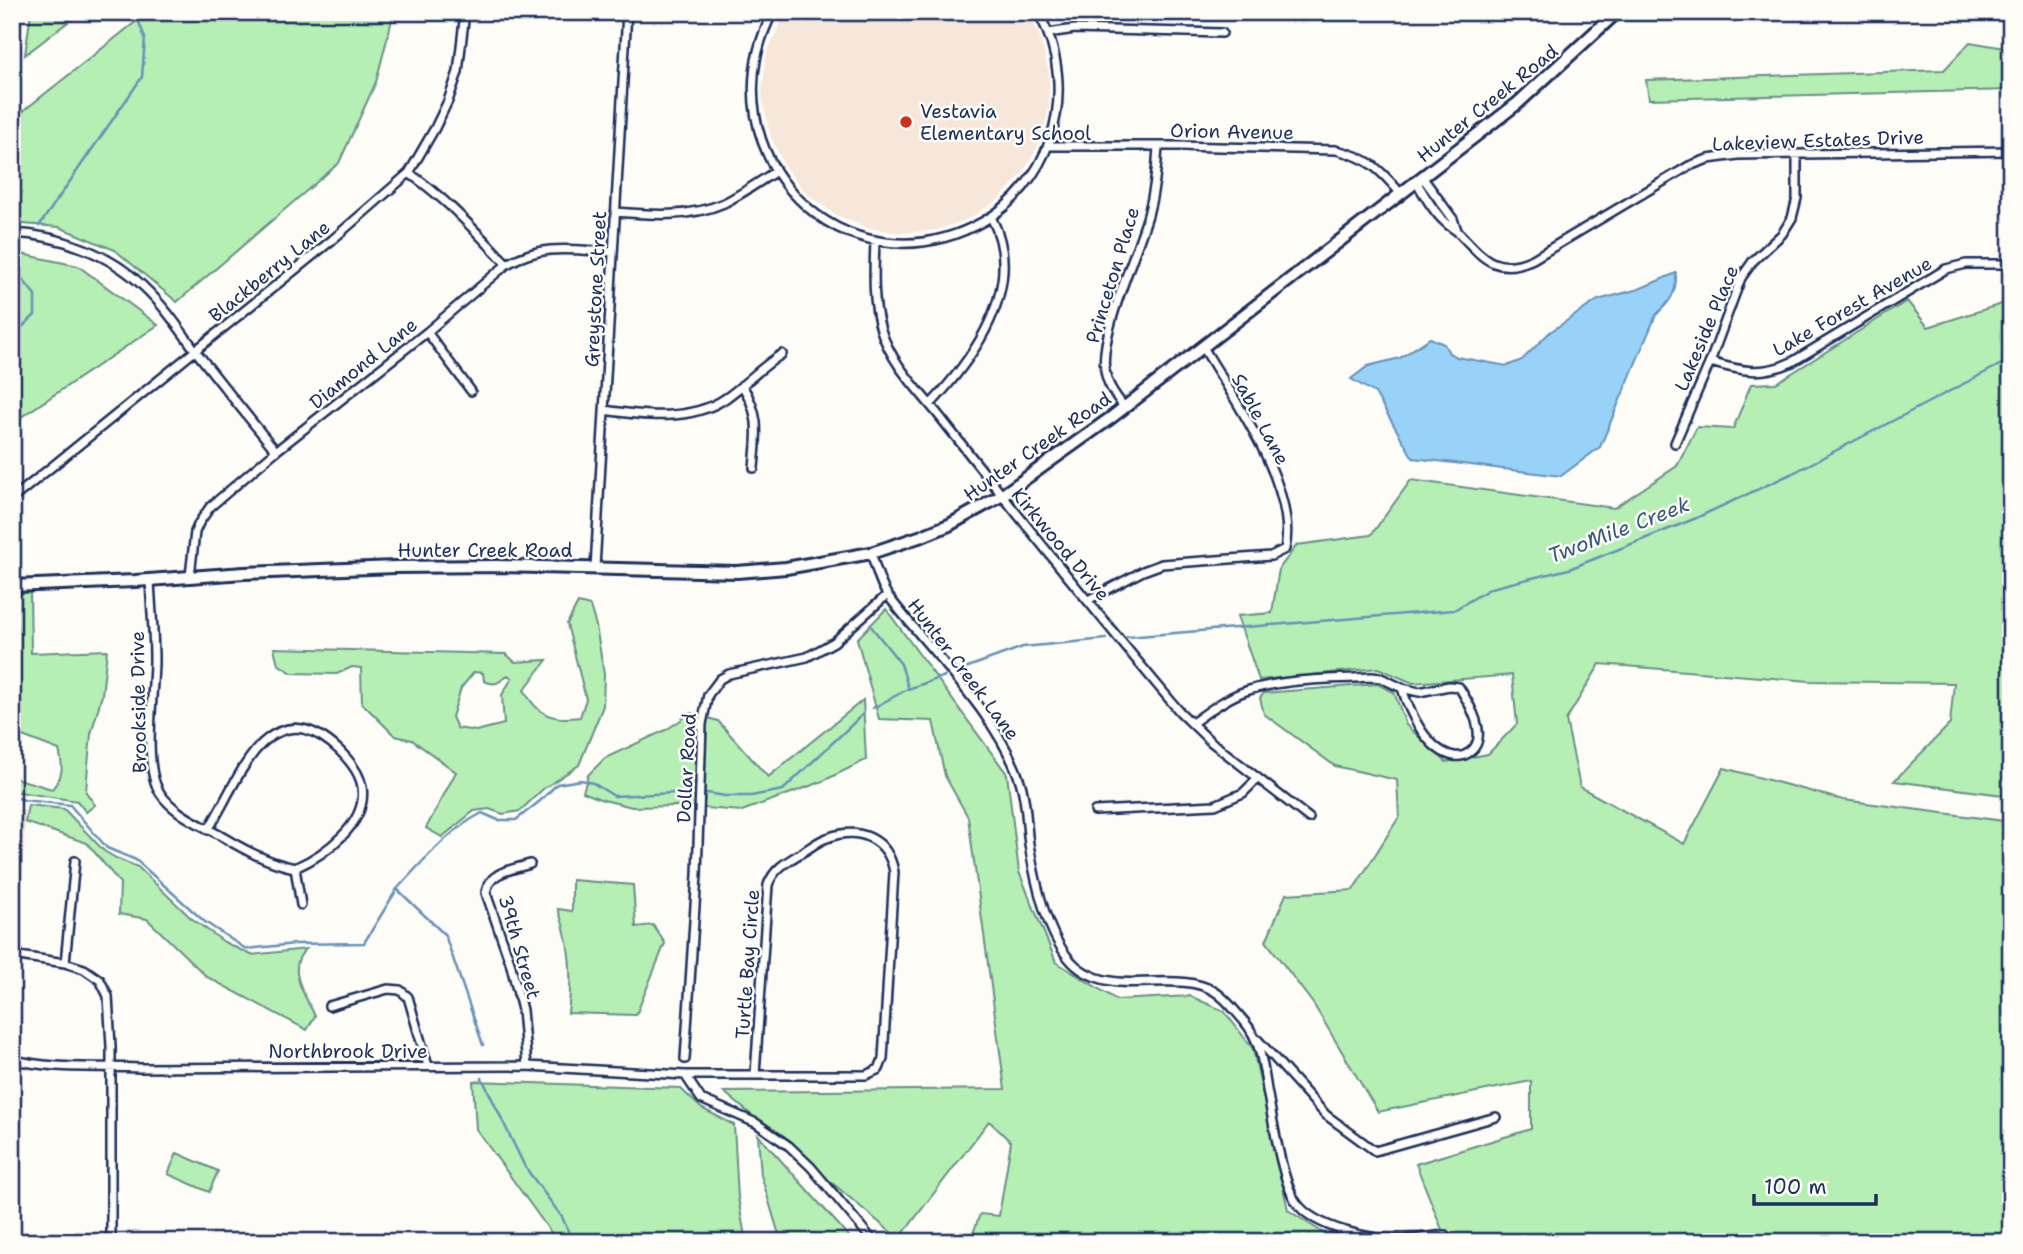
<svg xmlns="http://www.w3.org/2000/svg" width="2023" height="1254" viewBox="0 0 2023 1254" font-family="'Shantell Sans',sans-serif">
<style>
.built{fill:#f6e7da}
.green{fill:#b6efb3;stroke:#688f88;stroke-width:2;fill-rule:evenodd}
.water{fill:#98d2f8;stroke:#6691ba;stroke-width:2}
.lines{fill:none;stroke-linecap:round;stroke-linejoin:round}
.stream{stroke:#6691ba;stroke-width:2.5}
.minor-casing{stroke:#1b2f5e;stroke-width:12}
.secondary-casing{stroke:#1b2f5e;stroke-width:16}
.minor{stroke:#fdfcf7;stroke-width:7}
.secondary{stroke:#fdfcf7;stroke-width:10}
.poi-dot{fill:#c8321e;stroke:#fdfcf7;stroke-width:2.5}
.labels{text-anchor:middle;stroke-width:5;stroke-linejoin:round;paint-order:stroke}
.street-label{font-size:19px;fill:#1b2f5e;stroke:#fdfcf7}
.poi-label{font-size:19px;fill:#1b2f5e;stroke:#fdfcf7;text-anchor:start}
.water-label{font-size:21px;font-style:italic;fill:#3a5884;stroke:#fdfcf7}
</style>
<rect width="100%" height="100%" fill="#fdfcf7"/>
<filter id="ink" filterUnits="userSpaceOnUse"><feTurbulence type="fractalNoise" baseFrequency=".0143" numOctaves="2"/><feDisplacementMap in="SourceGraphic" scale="14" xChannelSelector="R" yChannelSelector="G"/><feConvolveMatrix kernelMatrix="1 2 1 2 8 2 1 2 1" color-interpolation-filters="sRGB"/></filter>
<g filter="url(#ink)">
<path class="built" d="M785 12H1027L1039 34 1049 73V108L1040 142 1023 173 999 199 970 218 937 230 902 233 868 228 836 215 807 194 785 167 770 135 762 96 766 55Z
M12 807 26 811 16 980 12 984Z"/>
<path class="green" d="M31 12H81L25 55Z
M148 12H394L376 82 339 163 177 302 115 250 59 227 12 223V120Z
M1970 42 2011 49V90L1649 99 1646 80 1944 70Z
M12 252 78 266 158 325 12 423Z
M1907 301 1928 327 2011 301V796L1894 781 1950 724 1954 683 1810 681 1600 664 1566 720 1580 787 1684 844 1724 768 1843 800 2011 822V1242H1447L1416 1164 1531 1129V1081L1378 1112 1314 1005 1266 941 1286 894 1353 890 1399 817 1397 780 1335 766 1264 714 1260 698 1264 693 1377 684 1394 692 1406 725 1446 762 1488 754 1517 724 1512 675 1413 683 1378 668 1259 680 1237 616 1272 613 1279 569 1297 545 1371 535 1411 480 1614 508 1677 466 1697 427 1733 429 1751 384 1776 383Z
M30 592 31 653 107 650 102 695 91 734 88 765 86 792 95 805 86 812 77 801 12 791V777L52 789C64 776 63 766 59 750L12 732V594Z
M578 603 590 606 596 626 604 674 603 706 579 765 543 789 520 811 503 814 489 809 474 811 442 837 426 828 456 772 412 740 395 736 362 703 361 668 352 667 337 674 292 673 278 664 274 648 506 654 515 662 547 660 524 690C537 715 552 721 580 717L586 699 567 624ZM474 672 483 673 484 681C495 686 499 683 508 675L512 678 502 695 504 724 476 731 457 728 452 717 461 688Z
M886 609 1007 774 1019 872 1056 962 1117 1000 1190 996 1224 1011 1253 1049 1288 1210 1337 1242H970L980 1214 999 1216 1011 1142 989 1121 899 1239 724 1092 1005 1089 968 817 945 776 933 721 879 719 857 639Z
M863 700 866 760 821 782 742 811 678 806 632 807 600 799 583 792 588 775 605 758 666 730 691 713 718 721 768 777Z
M28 805 64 809 104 851 116 858 138 867 191 918 224 942 251 955 306 949C285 968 305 995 315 1016L307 1030 207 977 147 919 119 914 120 883 87 843 25 822Z
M572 880 633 885 636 927 653 925 665 943 636 1015 568 1013C573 976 571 943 558 909L572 911Z
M473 1081 680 1088 701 1108 734 1125 738 1198 746 1242H551L552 1234 476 1129Z
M758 1135 854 1242H771L780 1238 761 1175Z
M177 1153 218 1171 209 1192 168 1174Z"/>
<path class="water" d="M1676 273C1677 293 1670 302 1656 315L1600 447 1561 476 1413 458 1375 393 1351 379 1368 366 1400 358 1430 338 1444 344 1449 353 1457 357 1507 366 1522 360 1550 332 1598 300 1639 289Z"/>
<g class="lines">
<path class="stream" d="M39 226 142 77 145 38 135 12
M12 264 17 247
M12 266 35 295V315L20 329 12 331
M870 625 901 664 908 687
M1127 637 1454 610 1491 588 1569 569 1694 519 1793 473 2011 359
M954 672 1023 647 1106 639
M873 708 908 689 945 676
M701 792 725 796H751L783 790 863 714
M12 796 24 800 70 805 107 848 136 860 205 922 246 949 295 944 364 943 397 889 445 935 483 1045
M397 889C422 862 449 830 482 813L498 820H516L540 801 557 784 581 780 593 783 614 796 694 792
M482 1078 525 1167 562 1217 573 1242"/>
<g class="minor-casing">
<path id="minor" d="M773 12C700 153 844 300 984 221 1014 204 1038 174 1050 140 1064 98 1060 51 1038 12
M1596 12 1607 20
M1048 33 1075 29 1222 33
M1048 146H1177L1336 150C1368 157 1381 170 1401 194
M409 173C447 199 475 231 507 264
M1423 178 1453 219 1457 230
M1417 183C1425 196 1434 213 1446 223 1450 227 1455 229 1459 233 1483 258 1496 276 1533 259L1689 166 1708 159 1738 155 2011 151
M615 212C651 215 690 218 724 203 742 194 759 182 776 171
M12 233C59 235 111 254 144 287 164 306 179 328 195 350 221 384 249 418 276 451
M875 240C874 270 872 301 881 330 892 366 922 393 944 422 1021 520 1100 617 1180 712L1210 741 1309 818
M427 332 471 391
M1710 362C1740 371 1763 376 1792 362L1946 269 1966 264H2011
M742 385C761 416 757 433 754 468
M930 405C976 356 1027 284 991 217
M1124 407C1115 395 1107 385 1105 370 1099 334 1137 253 1148 215 1154 193 1157 169 1158 146
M604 410C644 416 691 422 726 398 746 384 761 367 782 354
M1675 443 1710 362 1741 278 1753 261 1782 234 1792 218 1797 198V154
M12 499 332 240 409 173 435 128 448 101 458 72 465 12
M871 553C876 567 880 586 889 597 931 652 998 715 1020 781 1027 802 1026 823 1029 844 1035 881 1048 946 1080 969 1118 997 1176 969 1214 991 1226 998 1235 1011 1244 1021 1261 1041 1263 1065 1267 1090 1273 1119 1281 1179 1296 1202 1314 1229 1374 1240 1403 1240 1417 1239 1431 1236 1445 1235
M595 568 627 12
M190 576 195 532 199 523 210 507 276 451 427 332 507 264C543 243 573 250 613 252
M150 579C151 606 154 633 154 660 154 695 142 765 160 793 174 814 200 824 221 836 243 849 268 863 295 868
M1088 600 1143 571 1162 564 1271 556 1285 549C1298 488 1234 399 1203 347
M1449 686 1459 687C1469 703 1490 737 1470 752 1466 755 1460 757 1454 756 1427 751 1409 712 1402 688L1419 692Z
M1192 723C1208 712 1224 699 1243 692 1283 678 1329 680 1372 677L1381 678 1402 688
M1095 811 1215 805 1243 793 1258 778
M208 830C224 805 244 757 266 740 293 718 318 730 340 751 350 761 360 773 362 787 368 824 324 855 295 868
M295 868 301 905
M12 928 15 867
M12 937 19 956 65 963 84 969 100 980 108 996 111 1046V1242
M65 963 75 861
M329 1006 388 989 400 990 408 997 428 1066
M1258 1040 1326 1115 1375 1151 1496 1117
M12 1059C50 1070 100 1066 140 1068L527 1066 685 1075H866L879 1069 883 1059 894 872C888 838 859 826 827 838 818 841 811 847 803 852 788 861 774 868 768 885L755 1075
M685 1059 697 875 702 724 708 695 720 679 729 674 807 657 834 642 887 595
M527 1066 522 1010 510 962 486 893C489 871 512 870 530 864
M685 1075 701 1099 756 1123 789 1146 811 1167 874 1242"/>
</g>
<g class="secondary-casing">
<path id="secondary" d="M12 586 135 581 244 573 395 567 496 566 737 572 786 568 871 553 922 536 949 525 1001 496 1112 417 1518 103 1617 12"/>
</g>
<use href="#minor" class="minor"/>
<use href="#secondary" class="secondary"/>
</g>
</g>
<circle class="poi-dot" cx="906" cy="122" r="7"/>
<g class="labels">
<g class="street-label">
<text transform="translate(1487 103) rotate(-39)" y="7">Hunter Creek Road</text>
<text transform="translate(1232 131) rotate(1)" y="7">Orion Avenue</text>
<text transform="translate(1818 140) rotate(-2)" y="7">Lakeview Estates Drive</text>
<text transform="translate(269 271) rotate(-39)" y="7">Blackberry Lane</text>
<text transform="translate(1112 275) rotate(-73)" y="7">Princeton Place</text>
<text transform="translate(595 289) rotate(-87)" y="7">Greystone Street</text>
<text transform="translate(1852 306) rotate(-30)" y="7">Lake Forest Avenue</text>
<text transform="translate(1706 328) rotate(-67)" y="7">Lakeside Place</text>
<text transform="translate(363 363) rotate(-39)" y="7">Diamond Lane</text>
<text transform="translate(1261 419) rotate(62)" y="7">Sable Lane</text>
<text transform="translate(1037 446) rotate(-35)" y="7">Hunter Creek Road</text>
<text transform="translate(1061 544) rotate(50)" y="7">Kirkwood Drive</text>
<text x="485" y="557">Hunter Creek Road</text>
<text transform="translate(964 669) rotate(53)" y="7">Hunter Creek Lane</text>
<text transform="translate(138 702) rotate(-91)" y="7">Brookside Drive</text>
<text transform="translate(686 768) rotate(-87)" y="7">Dollar Road</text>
<text transform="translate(520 947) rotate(74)" y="7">39th Street</text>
<text transform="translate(747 964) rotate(-86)" y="7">Turtle Bay Circle</text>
<text x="348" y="1058">Northbrook Drive</text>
</g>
<g class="poi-label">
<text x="920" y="118">Vestavia<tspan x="920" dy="22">Elementary School</tspan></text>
</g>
<g class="water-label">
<text transform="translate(1619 530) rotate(-21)" y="7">TwoMile Creek</text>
</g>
</g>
<rect width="2023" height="1254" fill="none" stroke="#fdfcf7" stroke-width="42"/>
<rect x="21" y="21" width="1981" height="1212" fill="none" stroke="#1b2f5e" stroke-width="2.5" filter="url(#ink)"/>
<path d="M1754 1194v10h122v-10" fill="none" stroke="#1b2f5e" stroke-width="3.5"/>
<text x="1764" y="1194" font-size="21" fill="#1b2f5e" stroke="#fdfcf7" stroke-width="5" paint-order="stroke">100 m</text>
</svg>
